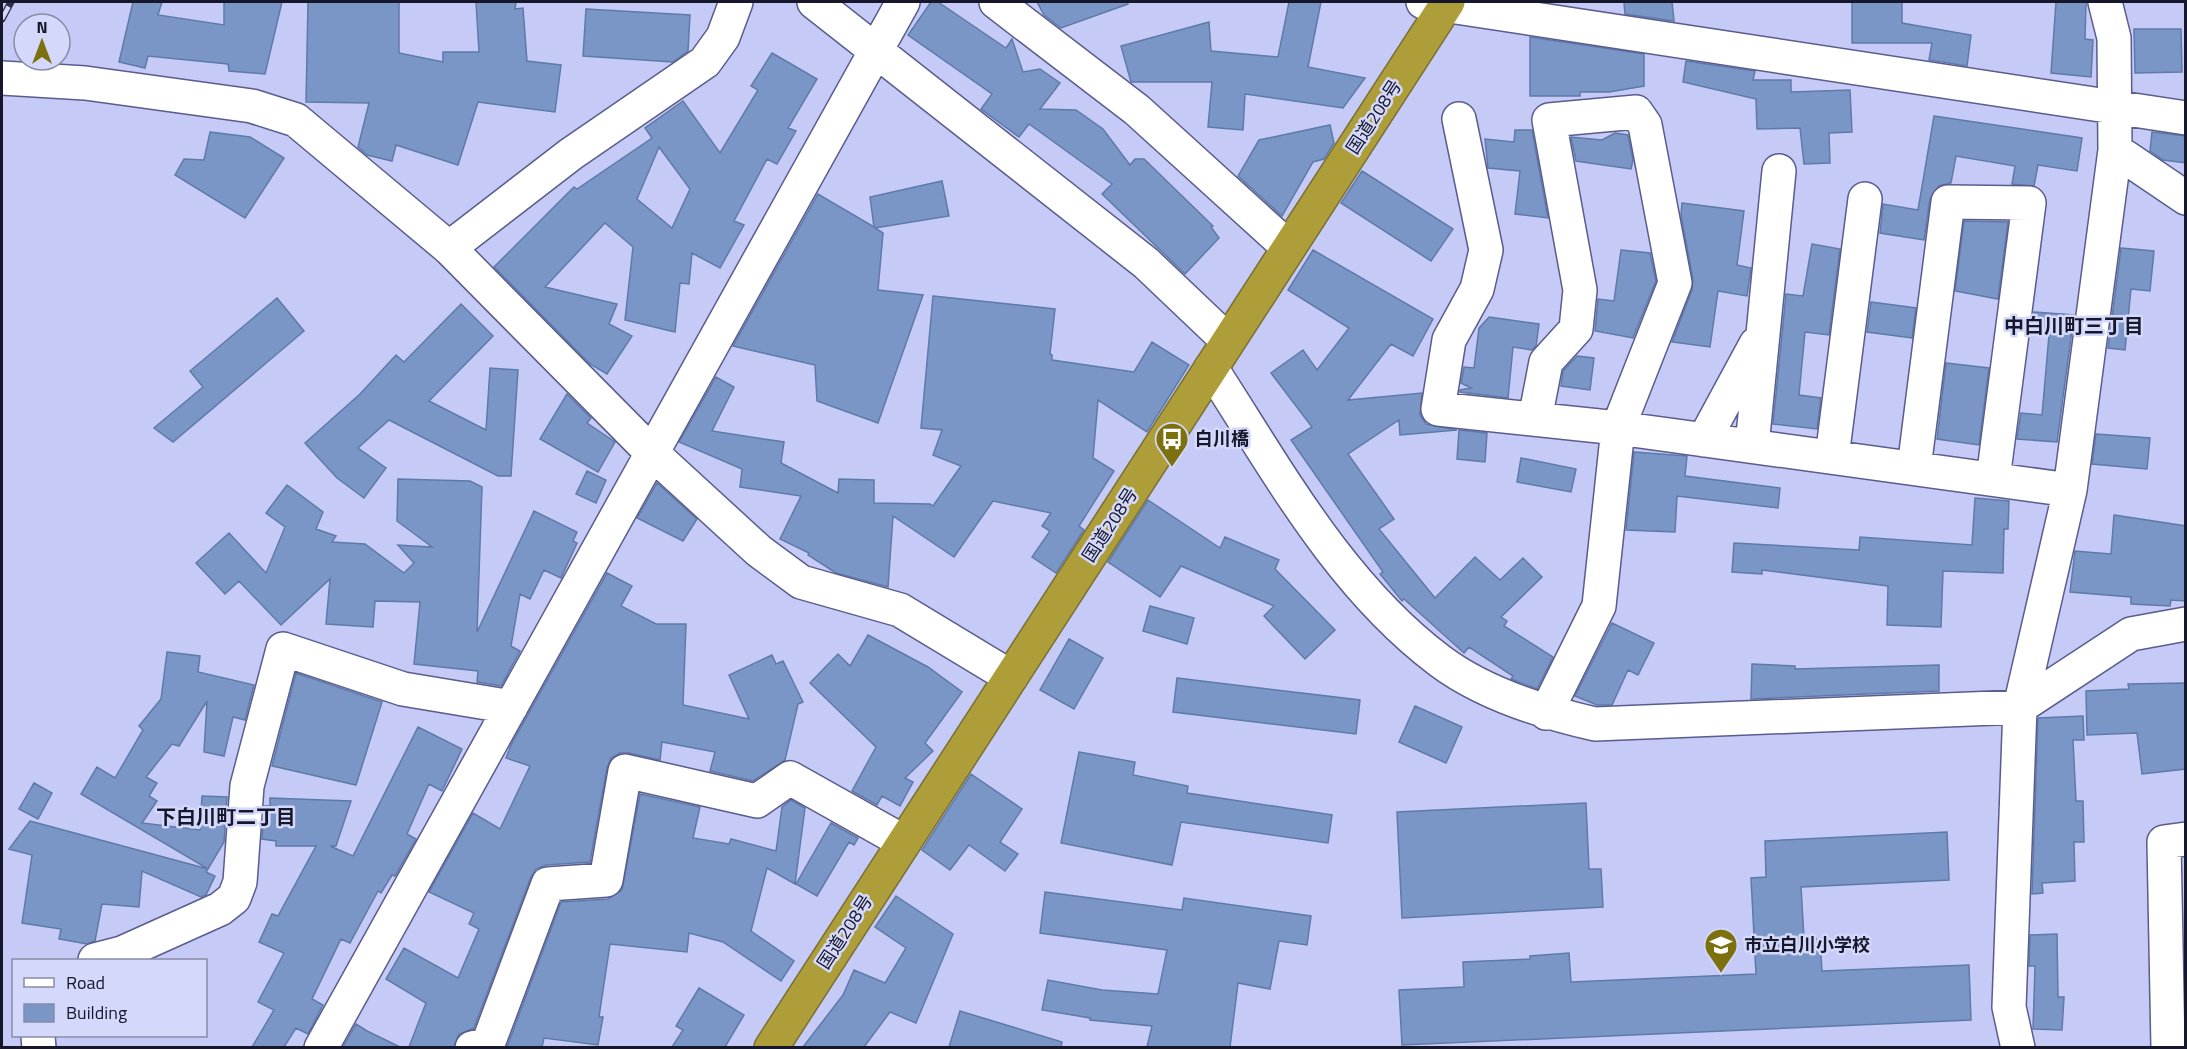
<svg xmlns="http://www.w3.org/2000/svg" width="2187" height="1049" viewBox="0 0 2187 1049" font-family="'Titillium Web','Noto Sans JP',sans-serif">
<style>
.building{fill:#7a96c6;stroke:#5f7aa8;stroke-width:1.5;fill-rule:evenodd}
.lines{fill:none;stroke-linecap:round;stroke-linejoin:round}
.minor-casing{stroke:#595c8d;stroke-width:36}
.highway-casing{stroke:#796f34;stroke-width:36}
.minor{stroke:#fff;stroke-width:33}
.highway{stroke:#ae9e39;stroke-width:33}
.rail-casing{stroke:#2e2f46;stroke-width:7}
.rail{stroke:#d4d8fa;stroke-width:4.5;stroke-dasharray:14;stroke-linecap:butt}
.labels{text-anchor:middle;stroke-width:5;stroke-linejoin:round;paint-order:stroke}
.street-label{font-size:18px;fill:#16172b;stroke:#d4d8fa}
.poi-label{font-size:18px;font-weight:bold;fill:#16172b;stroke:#d4d8fa;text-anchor:start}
.neighbourhood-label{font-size:20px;font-weight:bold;fill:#16172b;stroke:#d4d8fa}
</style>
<rect width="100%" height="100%" fill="#c5caf6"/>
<path class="building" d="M133 2H162L158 15 224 25V2H282L265 74 229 71 228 64 148 56 145 68 119 62Z
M308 2H399V53L443 62V52H479L476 2H516L515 9 523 8 527 61 561 65 555 112 478 102 458 165 396 145 392 161 367 155 358 147 369 103 306 102Z
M931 2H938L1006 48 1012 39 1023 72 1040 69 1060 83 1040 109 1076 110 1103 129 1130 165 1135 159H1144L1213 226 1211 227 1219 238 1185 274 1102 194 1112 184 1029 124 1019 137 981 109 992 94 908 35Z
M1037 2H1127L1128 4 1061 28 1044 15Z
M1289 2H1321L1308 67 1365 78 1343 108 1245 94 1243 130 1208 127 1212 82H1131L1121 46 1209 22 1211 51 1278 57Z
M1624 2H1672L1674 21 1625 14Z
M1852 2H1902V23L1971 35 1967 66 1929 60 1932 43H1852Z
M2056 2H2086L2085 39 2093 40 2091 77 2051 73Z
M586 9 690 15 688 51 673 62 583 56Z
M2134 29H2181L2182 72 2135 73Z
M1530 37 1644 54V86L1609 92H1580V96H1530Z
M772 53 817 79 788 128 796 131 777 164 767 159 734 221 744 225 720 268 692 253 689 284 680 283 675 332 625 320 633 247 605 223 545 287 617 304 609 324 632 336 607 374 590 364 494 267 574 187 577 189 652 138 645 128 683 101 720 153 758 90 751 86ZM659 147 690 189 672 228 637 199Z
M1686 61 1755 71 1753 80H1791V92L1850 90 1852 132 1829 133 1830 163 1804 164 1800 128 1757 129 1756 99 1683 82Z
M1934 116 2082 138 2077 171 2038 165 2034 186 2012 184 2015 166 1956 156 1951 183 1939 186 1930 199 1924 240 1880 233 1883 204 1918 210Z
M1330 125 1334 143 1324 159 1313 162 1282 216 1238 176 1259 140Z
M1515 130H1532L1548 218 1515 214 1520 171 1488 168 1485 139 1514 142Z
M210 132 250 137 284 158 245 218 175 175 184 159 204 160Z
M2152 132 2186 136V163L2163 160 2150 151Z
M1615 133 1628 135 1633 160 1631 169 1576 161 1571 137 1602 140Z
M1362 171 1453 229 1431 261 1341 203Z
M942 181 949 216 875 228 883 233 878 290 923 295 878 423 817 401 815 365 733 346 818 194 874 227 870 197Z
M1682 203 1744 211 1737 265 1751 268 1747 296 1718 291 1710 347 1672 342 1692 290 1693 280 1681 215Z
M1964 221 2008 222 1998 299 1955 291Z
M1812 244 1840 249 1829 335 1805 332 1799 395 1821 398 1817 429 1773 424 1786 294 1803 296Z
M2121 248 2154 251 2150 291 2131 289 2125 350 2108 348Z
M1313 250 1433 319 1413 356 1391 344 1348 400 1422 393 1420 415 1426 424 1457 430 1400 435 1399 420 1348 454 1394 519 1379 529 1435 598 1475 557 1500 580 1523 558 1542 577 1501 617 1507 621 1504 626 1553 657 1537 689 1511 679 1513 676 1469 647 1464 653 1404 599 1402 601 1380 574 1383 572 1291 440 1312 427 1271 373 1303 350 1317 370 1349 328 1288 290Z
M1621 250 1650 253 1656 281 1633 338 1595 331 1598 299 1614 301Z
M933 296 1055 309 1050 354 1052 355V360L1134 372 1152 342 1189 365 1147 432 1098 400 1093 458 1114 471 1079 526 1084 530 1056 573 1032 557 1050 531 1042 526 1051 513 993 501 954 557 893 516 888 587 836 573 808 555 809 553 780 539 801 496 740 487 742 469 679 442 716 377 734 387 712 431 784 442 781 463 838 493 839 479 874 480V503L930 504 933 506 961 466 933 455 942 430 921 428Z
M277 298 304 331 173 442 154 428 203 387 190 371Z
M1871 302 1916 308 1912 338 1867 332Z
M461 304 493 336 429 401 486 430 490 368 518 370 511 476H498L389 420 358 448 386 468 364 498 337 478 305 443 360 394 396 355 404 362Z
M2034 312 2074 315 2057 442 2017 439 2021 413 2042 415 2049 335 2031 334Z
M1489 317 1539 324 1536 346 1532 350 1513 347 1508 398 1460 392V390L1471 388 1461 383 1464 367 1474 368 1479 328Z
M1577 356 1594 358 1590 390 1561 386 1563 371Z
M1946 363 1989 368 1979 445 1937 439Z
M567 394 591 418 587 423 615 442 598 472 540 439Z
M1459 430 1487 433 1485 462 1457 459Z
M2096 434 2150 438 2147 469 2092 464Z
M1634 452 1687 456 1685 476 1780 488 1778 508 1677 496 1675 532 1626 530Z
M1521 458 1576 469 1571 492 1517 482Z
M587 471 606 480 596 503 576 494Z
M398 479 470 481 482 487 477 632 534 511 577 532 573 541 577 543 561 578 544 570 530 599 520 594 511 646 520 651 501 686 477 682 478 671 414 664 420 602 375 601 373 627 326 624 330 579 281 625 239 581 225 594 196 563 229 533 266 573 285 527 266 513 287 485 323 512 316 529 336 536 332 542 365 544 404 573 414 563 398 545 432 547 397 521Z
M657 483 697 519 683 541 637 518Z
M1975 498 2009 501 2008 529H2004L2003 573 1943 571 1941 627 1887 625 1888 586 1762 570V574L1732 572 1734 543 1859 550 1860 537 1972 545Z
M1148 500 1220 548 1225 537 1279 560 1275 569 1335 630 1305 659 1264 616 1274 606 1181 566 1160 597 1108 562Z
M2114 515 2186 526V601L2171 600 2170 606 2131 604V597L2070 592 2075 551 2111 554Z
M607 573 632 586 621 606 656 624H686L683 705 749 719 729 675 772 655 776 664 783 661 803 702 798 704 785 760 753 781 710 771 715 752 662 742 660 760 629 753H620L611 758 607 768 590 862 546 865 536 869 531 877 474 1028 459 1034 454 1047H409L426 1003 386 979 404 948 458 978 479 929 469 924 474 913 429 892 473 813 500 829 530 766 506 758 511 745Z
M1150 606 1194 618 1187 644 1143 631Z
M1612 623 1654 643 1638 675 1628 670 1612 705H1597L1575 696Z
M868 635 928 667 962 692 925 743 933 751 905 778 913 782 900 806 882 796 877 805 852 791 876 747 810 683 838 654 850 666Z
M1069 639 1103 658 1074 709 1040 690Z
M167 652 200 656 198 672 254 685 245 720 233 717 224 756 204 752 207 701 179 746 172 744 146 777 157 783 149 796 157 801 142 823 200 830 202 796 227 797 224 842 208 869 81 794 97 767 115 778 143 730 139 726 161 699Z
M1752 664 1795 666V669L1939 665V691L1751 699Z
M296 673 382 702 356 785 272 766Z
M1177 678 1360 700 1356 734 1173 712Z
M2186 683V769L2142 774 2137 733 2087 735 2086 691 2129 689 2128 684Z
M1415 706 1462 727 1446 763 1399 742Z
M2083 716 2084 740H2073L2076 801H2083L2084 842H2074L2075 881 2042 883 2043 893 2032 894 2038 718Z
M418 727 462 749 442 791 429 784 407 834 416 839 395 876 392 875 381 893 378 891 350 943 341 939 312 999 323 1005 308 1034 296 1028 284 1047H252L274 1010 258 1002 284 953 259 942 272 914 278 916 316 846H276V841L262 839 264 806H270V798L351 801 336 846H330L353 856Z
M1079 752 1135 762 1133 775 1188 786 1187 793 1332 815 1328 843 1181 822 1172 865 1061 843Z
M971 774 1022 809 1000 842 1018 854 1005 871 969 845 950 870 922 850Z
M34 783 52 793 38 819 19 809Z
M640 794 700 807 693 838 729 844 731 839 776 851 782 807 791 800 805 808 795 884 767 868 751 931 794 961 781 981 723 942 689 933 687 952 610 944 599 1017H603L598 1045 544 1038 542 1047H507L561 902 608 899 622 890Z
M1586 803 1589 869H1601L1603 907 1402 918 1397 812Z
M30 821 208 869 206 872 215 876 206 895 201 897 142 871 139 907 102 904 95 941 87 944 59 939 61 929 22 923 32 855 9 849Z
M831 823 858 838 854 845 849 842 817 896 796 884Z
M1947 832 1949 880 1801 887 1804 939H1820L1822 971 1969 965 1971 1020 1402 1045 1399 990 1464 987 1463 962 1530 959V956L1569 953 1571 982 1756 974 1751 878 1766 877 1765 841Z
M1045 892 1182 910 1184 898 1311 916 1307 945 1279 941 1270 989 1238 983 1230 1047H1147L1152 1026 1090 1020V1018L1042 1010 1048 980 1102 990 1158 994 1167 950 1040 933Z
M896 896 953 934 916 1023 890 1012 864 1047H803L843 995 854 970 885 983 906 948 875 927Z
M2057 934 2058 997H2064L2062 1030 2033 1029 2035 966H2029L2030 935Z
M699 988 744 1015 725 1047H672L683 1030 676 1026Z
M960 1011 1062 1042 1061 1047H949Z
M356 1024 367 1031 400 1047H343Z"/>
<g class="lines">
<g class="minor-casing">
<path id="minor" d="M814 2 1146 263 1227 340
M996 2 1137 110 1288 247
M1423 2 2186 118
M2 78 85 83 252 106 296 120 449 248 651 452 759 551 801 582 900 610 1011 677
M1459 119 1486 250 1477 289 1449 340 1438 409 1618 428 2070 490
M2115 150 2186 198
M449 248 571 154 705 62 723 37 736 2
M1211 368C1278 471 1339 585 1440 661 1484 694 1542 712 1595 724L2020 707 2131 634 2186 624
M1535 419 1546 362 1576 329 1580 290 1549 120 1636 112 1645 125 1675 283 1618 428 1599 606 1546 713
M1704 440 1756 344
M1752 446 1779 171
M1832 457 1865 199
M1914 468 1948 202 2029 203 1993 479
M95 960 122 953 220 909 234 898 240 882 247 786 283 649 403 689 511 707
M38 1036 39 1048
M321 1048 903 2
M472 1048 488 1044 548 884 606 880 625 771 757 801 790 778 904 842
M2018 1048 2009 1007 2020 707 2070 490 2115 150 2114 38 2105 2
M2168 1048 2164 842 2186 839"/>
</g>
<g class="highway-casing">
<path id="highway" d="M771 1048 1448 2"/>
</g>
<use href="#minor" class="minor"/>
<use href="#highway" class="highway"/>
<g class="rail-casing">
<path id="rail" d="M2 19 11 2"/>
</g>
<use href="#rail" class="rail"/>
</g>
<defs>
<g id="bus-pin" transform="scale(1.725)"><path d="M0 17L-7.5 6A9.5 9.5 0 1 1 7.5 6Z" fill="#7d700e" stroke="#d4d8fa"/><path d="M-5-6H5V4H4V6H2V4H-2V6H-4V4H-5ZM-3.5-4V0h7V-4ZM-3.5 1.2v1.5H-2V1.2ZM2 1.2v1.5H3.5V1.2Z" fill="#fff"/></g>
<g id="school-pin" transform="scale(1.725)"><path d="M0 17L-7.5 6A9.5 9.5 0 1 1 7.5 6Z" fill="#7d700e" stroke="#d4d8fa"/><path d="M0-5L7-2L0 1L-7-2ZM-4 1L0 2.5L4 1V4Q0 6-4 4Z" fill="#fff"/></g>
</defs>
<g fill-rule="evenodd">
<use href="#bus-pin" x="1172" y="439"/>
<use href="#school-pin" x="1721" y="945"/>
</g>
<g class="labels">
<g class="street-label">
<text transform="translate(1374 117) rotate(-57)" y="6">国道208号</text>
<text transform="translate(1110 525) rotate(-57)" y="6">国道208号</text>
<text transform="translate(845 932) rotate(-57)" y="6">国道208号</text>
</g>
<g class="poi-label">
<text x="1195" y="445">白川橋</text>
<text x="1744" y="951">市立白川小学校</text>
</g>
<g class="neighbourhood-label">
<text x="2074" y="333">中白川町三丁目</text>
<text x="226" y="824">下白川町二丁目</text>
</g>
</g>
<rect width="2187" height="1049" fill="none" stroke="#16172b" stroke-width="6"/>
<rect x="12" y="959" width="195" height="78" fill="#d4d8fa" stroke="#888ba7" stroke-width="1.5"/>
<rect x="24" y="978" width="30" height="9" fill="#ffffff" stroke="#888ba7" stroke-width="1.5"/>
<text x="66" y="989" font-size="18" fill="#16172b">Road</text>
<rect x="24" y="1004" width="30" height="18" fill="#7a96c6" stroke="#888ba7" stroke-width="1.5"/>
<text x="66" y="1019" font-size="18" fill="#16172b">Building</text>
<g transform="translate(42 42)"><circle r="28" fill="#d4d8fa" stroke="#888ba7" stroke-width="1.5"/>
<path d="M0-4.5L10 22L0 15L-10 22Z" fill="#7d700e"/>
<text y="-9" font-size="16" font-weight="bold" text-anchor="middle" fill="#16172b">N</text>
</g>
</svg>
